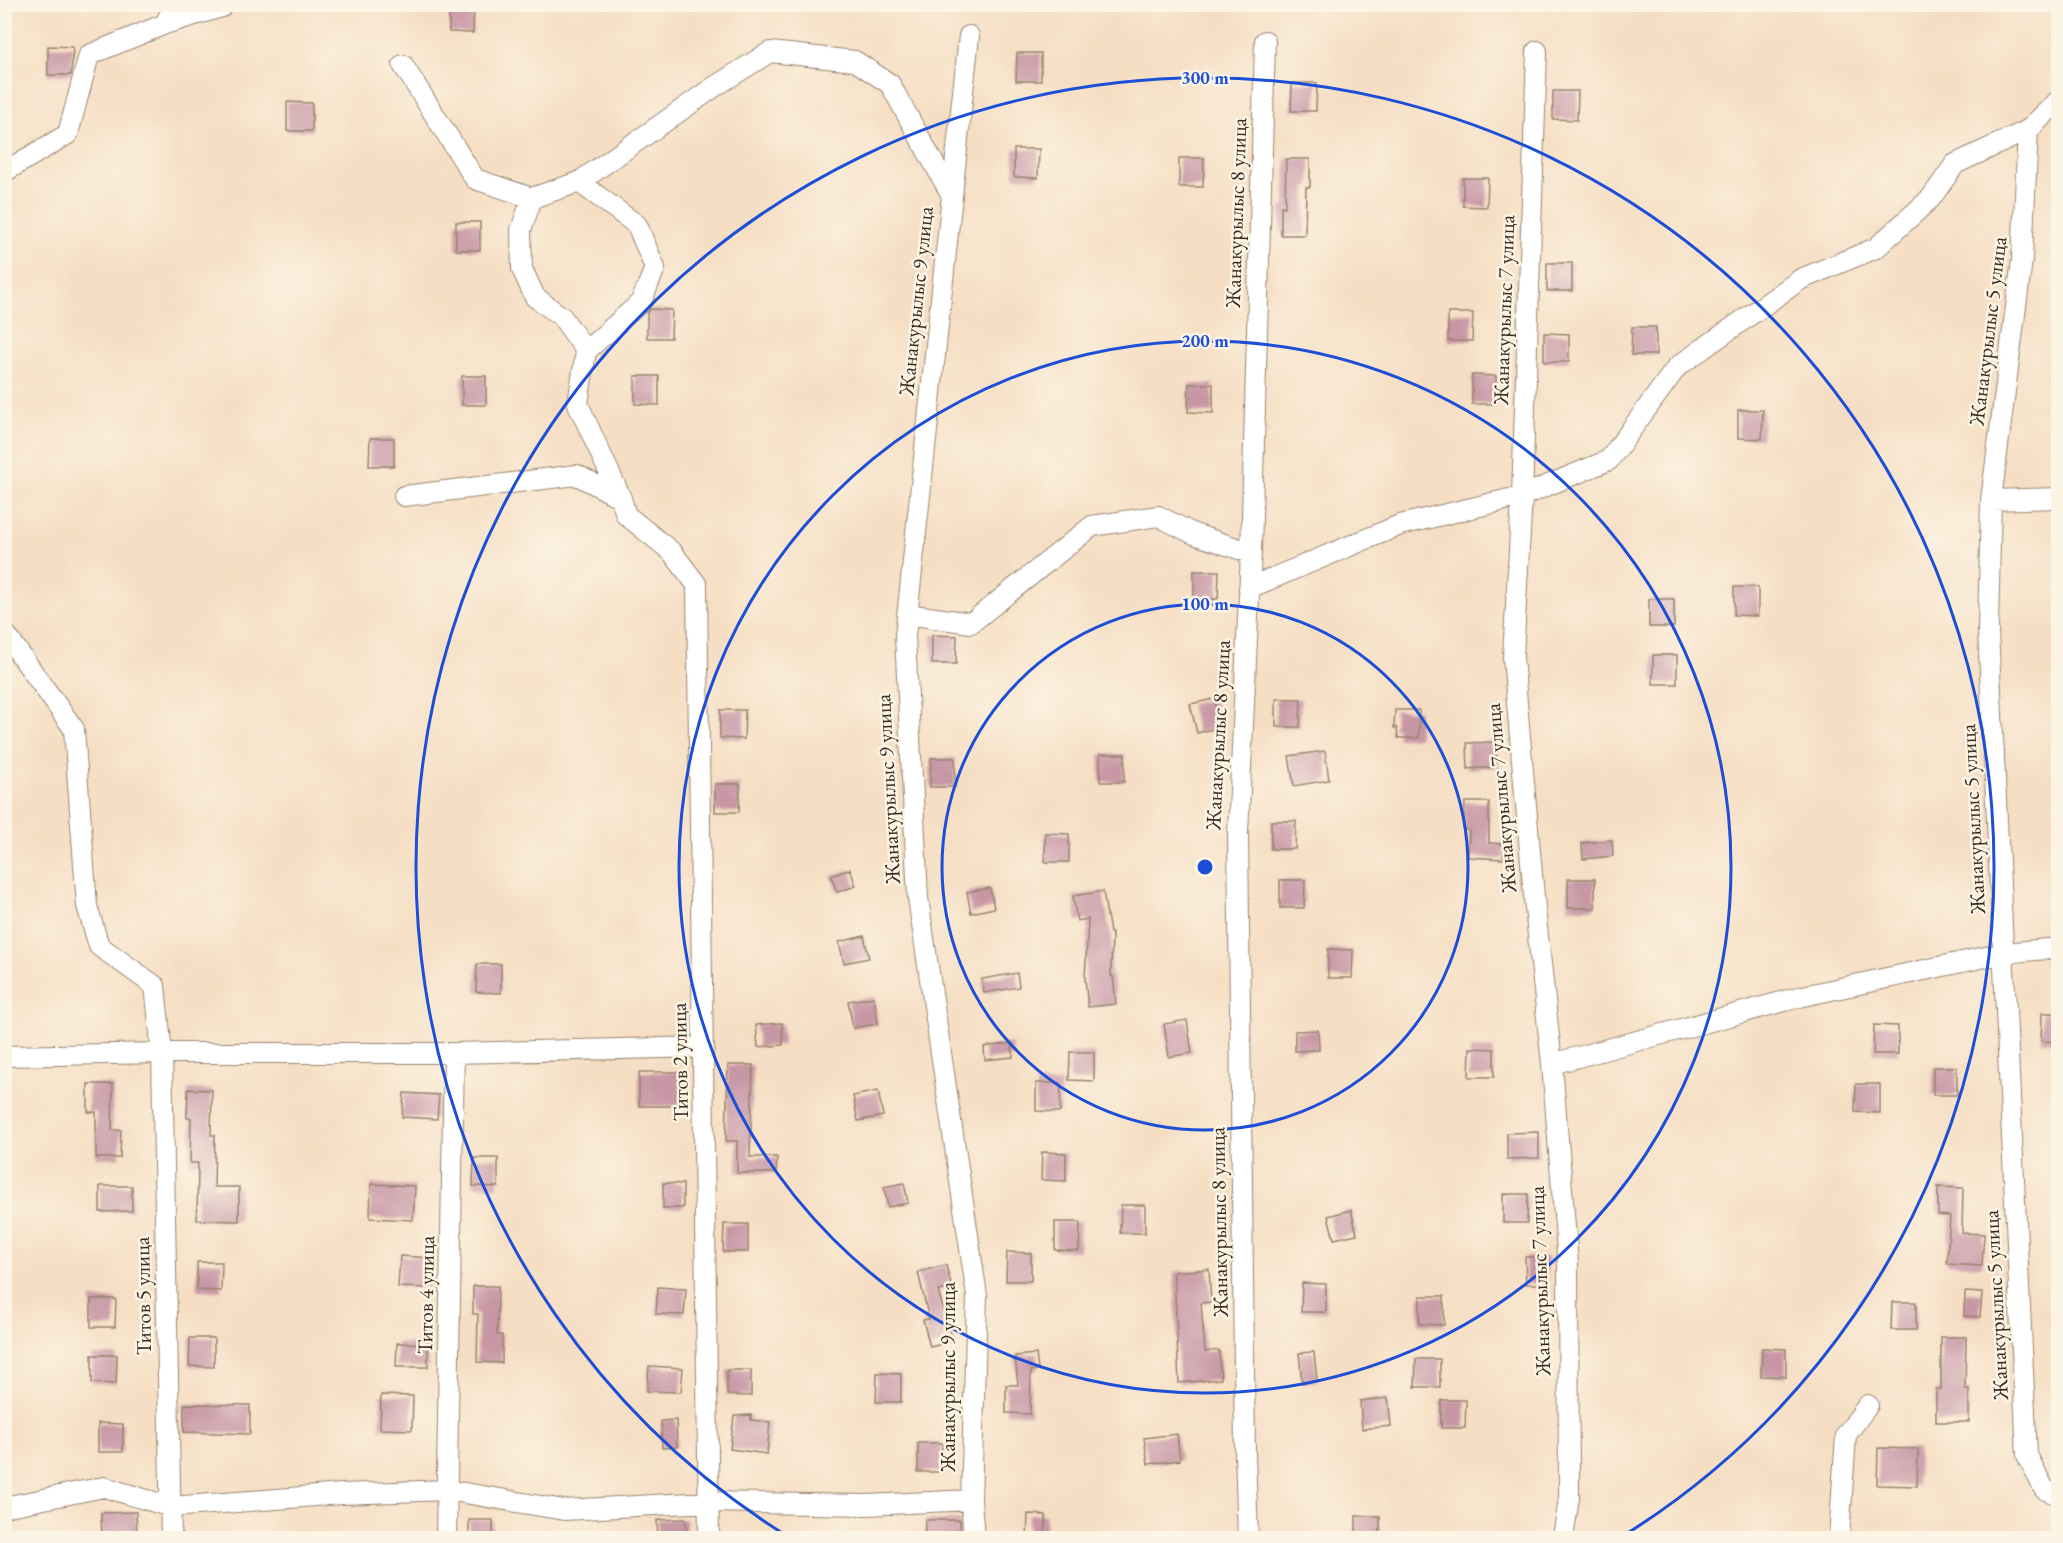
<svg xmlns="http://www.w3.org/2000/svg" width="2063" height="1543" viewBox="0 0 2063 1543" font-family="'EB Garamond',serif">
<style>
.building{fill:#c897a6}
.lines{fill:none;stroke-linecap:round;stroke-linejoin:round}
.minor-casing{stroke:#988470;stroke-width:22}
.minor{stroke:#fff;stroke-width:20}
.ring{fill:none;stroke:#1d4ed8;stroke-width:3}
.labels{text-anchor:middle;stroke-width:5;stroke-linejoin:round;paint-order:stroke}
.street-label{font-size:21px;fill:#3b2a1e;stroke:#fcf5e5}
.centre{fill:#1d4ed8;stroke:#fcf5e5;stroke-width:3}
.ring-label{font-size:18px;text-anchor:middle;font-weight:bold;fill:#1d4ed8;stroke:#fcf5e5;stroke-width:5;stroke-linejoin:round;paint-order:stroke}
</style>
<rect width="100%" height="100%" fill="#fcf5e5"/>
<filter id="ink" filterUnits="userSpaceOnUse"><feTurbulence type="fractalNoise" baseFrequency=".0167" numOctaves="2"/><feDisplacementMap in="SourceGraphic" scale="12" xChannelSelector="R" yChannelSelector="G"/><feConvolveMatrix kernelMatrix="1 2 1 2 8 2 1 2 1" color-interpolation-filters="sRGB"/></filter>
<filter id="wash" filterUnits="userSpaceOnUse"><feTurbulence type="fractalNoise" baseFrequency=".008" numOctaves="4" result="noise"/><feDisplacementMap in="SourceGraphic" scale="24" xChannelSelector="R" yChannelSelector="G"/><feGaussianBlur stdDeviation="1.35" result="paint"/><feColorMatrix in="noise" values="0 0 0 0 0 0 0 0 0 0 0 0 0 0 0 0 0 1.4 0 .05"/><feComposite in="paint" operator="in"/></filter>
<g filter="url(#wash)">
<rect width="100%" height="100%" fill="#f5dec3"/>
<g id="blocks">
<path class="building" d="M449 4H474L473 33 449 32Z
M48 46 73 47 71 75H48Z
M1017 53H1041V81H1016Z
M1292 83H1317L1316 111H1291Z
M1553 91H1578L1577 120 1553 119Z
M287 102 312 103V131H287Z
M1014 149H1039L1038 178 1014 177Z
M1179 158H1204L1203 187H1179Z
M1286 159H1310V187H1306L1305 235H1281V206L1285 207Z
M1463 178H1488L1487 207 1463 206Z
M456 222H480V250H456Z
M1547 263H1572V291H1547Z
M650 309 672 310 671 338H647V313Z
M1448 313H1473L1472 341H1448Z
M1632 327H1656V355H1631Z
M1544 333 1569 334V362H1544Z
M1472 375 1496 376V404H1472Z
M462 376H486V405H462Z
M635 376H659V405L635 404Z
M1189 384H1213V413L1188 412Z
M1738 410H1763L1762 439 1738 438Z
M370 438H394V466H369Z
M1194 571H1219L1218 599H1194Z
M1734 587H1758V616L1734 615Z
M1649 599H1674V627H1649Z
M932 635 957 636 956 664H932Z
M1653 655H1677V684H1653Z
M1214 699 1221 727 1197 733 1190 704Z
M1276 699H1301L1300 727H1276Z
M720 710H745L744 739 720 738Z
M1395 710H1419V738H1398L1397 728H1394Z
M1496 742 1497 767 1468 769 1467 743Z
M1325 751 1329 780 1294 786 1289 756Z
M1100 754H1125L1124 782H1100Z
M931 758H955V787H930Z
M715 784H740L739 812H715Z
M1465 802H1489V843L1504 844 1503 859 1468 857 1469 830H1464Z
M1271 821H1296L1295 849H1271Z
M1045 833 1069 834V862H1045Z
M1612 840 1613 856 1583 859 1582 843Z
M850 869 856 886 837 892 831 876Z
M1568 879H1595V908H1568Z
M1280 880H1305L1304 908H1280Z
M990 888 994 908 971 913 967 892Z
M1103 891 1110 933H1112L1111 976H1113L1116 1004 1088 1007 1085 979 1088 919 1077 921 1073 896Z
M864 936 869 958 844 963 839 942Z
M1328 949 1353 950 1352 978H1328Z
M477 964H501V993L476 992Z
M1017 973 1019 987 984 993 982 979Z
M874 997 878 1024 853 1028 848 1001Z
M2042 1013H2058V1042L2041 1041Z
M1187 1020 1192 1053 1169 1057 1164 1024Z
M782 1023 783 1045 758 1047 756 1025Z
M1874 1025 1898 1026V1054H1873Z
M1318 1030 1319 1050 1295 1051V1031Z
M1012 1043 1013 1057 985 1060 984 1047Z
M1470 1048 1494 1049V1077H1469Z
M1070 1052H1094V1081L1069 1080Z
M728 1065H753L750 1157H777L776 1173H737V1141H726Z
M1933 1067H1957V1095H1933Z
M639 1072H682V1106H639Z
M1036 1083H1061L1060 1112 1036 1111Z
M88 1084H113L112 1130H121L120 1158H96V1112H88Z
M1856 1084H1880V1113L1855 1112Z
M188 1089 212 1090 211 1135H215L214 1187H239V1221L197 1220 198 1163H190L191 1118H187Z
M878 1091 883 1116 858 1121 853 1096Z
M404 1093 439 1095 437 1119 402 1117Z
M1539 1132V1158L1507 1159V1133Z
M1042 1152 1066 1153V1181L1041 1180Z
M474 1158H498V1187L473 1186Z
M663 1183 683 1184V1208H663Z
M904 1183 908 1203 888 1207 884 1187Z
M371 1184 415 1186 413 1220 370 1218Z
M100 1186H132V1211L100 1212Z
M1938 1187 1963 1188 1962 1233 1984 1234 1982 1266 1947 1264 1950 1216 1938 1215Z
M1503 1194H1528L1527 1223H1503Z
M1121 1205H1145V1233H1120Z
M1351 1210 1357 1234 1334 1239 1328 1216Z
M1055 1222H1080L1079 1251 1055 1250Z
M724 1224H748V1252H723Z
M1007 1252 1031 1253V1281H1006Z
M400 1256 431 1258 429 1288 398 1287Z
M1525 1257H1547V1284H1526Z
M197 1262H222L221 1291 197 1290Z
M946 1265 952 1288 938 1291 953 1341 930 1347 923 1320 929 1319 918 1272Z
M1209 1269 1211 1302 1201 1303 1205 1352 1219 1350 1221 1379 1179 1383 1174 1272Z
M1302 1283 1326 1284V1312H1301Z
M473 1286H498L497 1335H502V1363L477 1362 478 1314H473Z
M658 1287 686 1289 684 1315 656 1314Z
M1965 1292 1982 1293 1980 1317 1964 1316Z
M1420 1296H1444V1325L1419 1324Z
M91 1299H116L115 1327H91Z
M1892 1302H1916V1330H1891Z
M1941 1337H1966L1965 1389H1969V1422H1936V1389H1941Z
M190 1338H214V1367L189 1366Z
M397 1343 428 1344V1367H396Z
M1762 1348 1786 1349V1377L1761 1376Z
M1314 1352 1317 1381 1302 1383 1299 1353Z
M1036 1354 1038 1370 1031 1371 1030 1414 1006 1413V1385H1018L1015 1356Z
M92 1355H117L116 1384 92 1383Z
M1416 1359H1440V1387H1415Z
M649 1366 683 1368 681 1392 647 1391Z
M727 1370H751V1396L727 1395Z
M877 1373 901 1374V1402H876Z
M381 1395 413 1396 412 1430 380 1429Z
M1388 1398 1391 1426 1362 1429 1360 1401Z
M1441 1400H1466L1465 1428H1441Z
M184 1404 250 1405V1434L184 1432Z
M751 1415V1420L770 1422 767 1454 730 1449 734 1416Z
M676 1420 677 1447 662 1448 661 1421Z
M98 1423 123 1424V1452H98Z
M1177 1434 1180 1460 1148 1464 1144 1438Z
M918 1443H942V1472H918Z
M1878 1448 1918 1449 1917 1486 1877 1485Z
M136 1512 137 1539H102L101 1513Z
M1028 1514 1046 1515 1045 1539H1027Z
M1356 1516H1380V1539H1356Z
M686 1519 687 1539H658L657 1520Z
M469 1520H493V1539H469Z
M925 1520H960V1539H925Z"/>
</g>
</g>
<g filter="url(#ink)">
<use href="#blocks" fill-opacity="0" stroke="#988470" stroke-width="1.5"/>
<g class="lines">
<g class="minor-casing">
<path id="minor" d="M165 24 222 7
M969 36 905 636 918 898 977 1296 971 1500 974 1538
M1537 51 1522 496 1513 657 1535 908 1552 1064 1568 1264 1569 1498 1563 1538
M403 65 475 179 532 198 579 182 714 87 770 52 855 61 890 84 952 196
M2028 130 2022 260 1991 500 1988 630 2027 1455 2044 1489 2058 1495
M4 172 68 134 89 55 165 24 175 4
M579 182 637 225 655 268 641 302 586 351 578 404 621 498
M532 198 521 230 522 269 535 297 562 317 586 351
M404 496 577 475 621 498 626 515 672 552 697 585 709 1538
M1991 500 2058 498
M1249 588 1400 525 1522 496 1609 460 1677 367 1801 279 1876 248 1931 198 1955 164 2028 130 2058 101
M907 614 971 623 1092 526 1158 516 1194 534 1251 553
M4 632 74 729 87 906 99 946 155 986 162 1053 171 1538
M4 1056 162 1053H454L704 1047
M1552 1064 1803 996 2004 953 2058 948
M4 1507 104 1487 171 1507 342 1494 447 1490 564 1510 708 1502 867 1505 971 1500
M446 1538 454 1053
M1248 1538 1245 1454 1238 833 1251 553 1265 41
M1839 1538 1846 1435 1868 1405"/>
</g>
<use href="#minor" class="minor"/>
</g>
</g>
<g class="ring">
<circle cx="1205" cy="867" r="263"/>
<circle cx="1205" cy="867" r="526"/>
<path d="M787 1536A789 789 0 1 1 1623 1536"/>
</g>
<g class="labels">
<g class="street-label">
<text transform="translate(1236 213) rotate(-88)" y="7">Жанакурылыс 8 улица</text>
<text transform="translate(916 301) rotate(-84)" y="7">Жанакурылыс 9 улица</text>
<text transform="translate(1504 310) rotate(-88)" y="7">Жанакурылыс 7 улица</text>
<text transform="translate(1988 331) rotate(-83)" y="7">Жанакурылыс 5 улица</text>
<text transform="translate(1218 735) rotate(-87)" y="7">Жанакурылыс 8 улица</text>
<text transform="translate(888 789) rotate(-93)" y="7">Жанакурылыс 9 улица</text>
<text transform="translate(1501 798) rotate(-95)" y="7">Жанакурылыс 7 улица</text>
<text transform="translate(1973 819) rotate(-93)" y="7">Жанакурылыс 5 улица</text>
<text transform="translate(680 1062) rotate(-91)" y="7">Титов 2 улица</text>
<text transform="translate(1219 1222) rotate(-91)" y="7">Жанакурылыс 8 улица</text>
<text transform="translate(1540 1281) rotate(-92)" y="7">Жанакурылыс 7 улица</text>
<text transform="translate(426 1295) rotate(-89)" y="7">Титов 4 улица</text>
<text transform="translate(143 1296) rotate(-91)" y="7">Титов 5 улица</text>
<text transform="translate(1996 1305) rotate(-93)" y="7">Жанакурылыс 5 улица</text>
<text transform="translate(948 1377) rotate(-90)" y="7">Жанакурылыс 9 улица</text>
</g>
</g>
<circle cx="1205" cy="867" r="9" class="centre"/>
<g class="ring-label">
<text x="1205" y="84">300 m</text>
<text x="1205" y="347">200 m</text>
<text x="1205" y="610">100 m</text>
</g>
<rect width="2063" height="1543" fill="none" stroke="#fcf5e5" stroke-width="24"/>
</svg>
